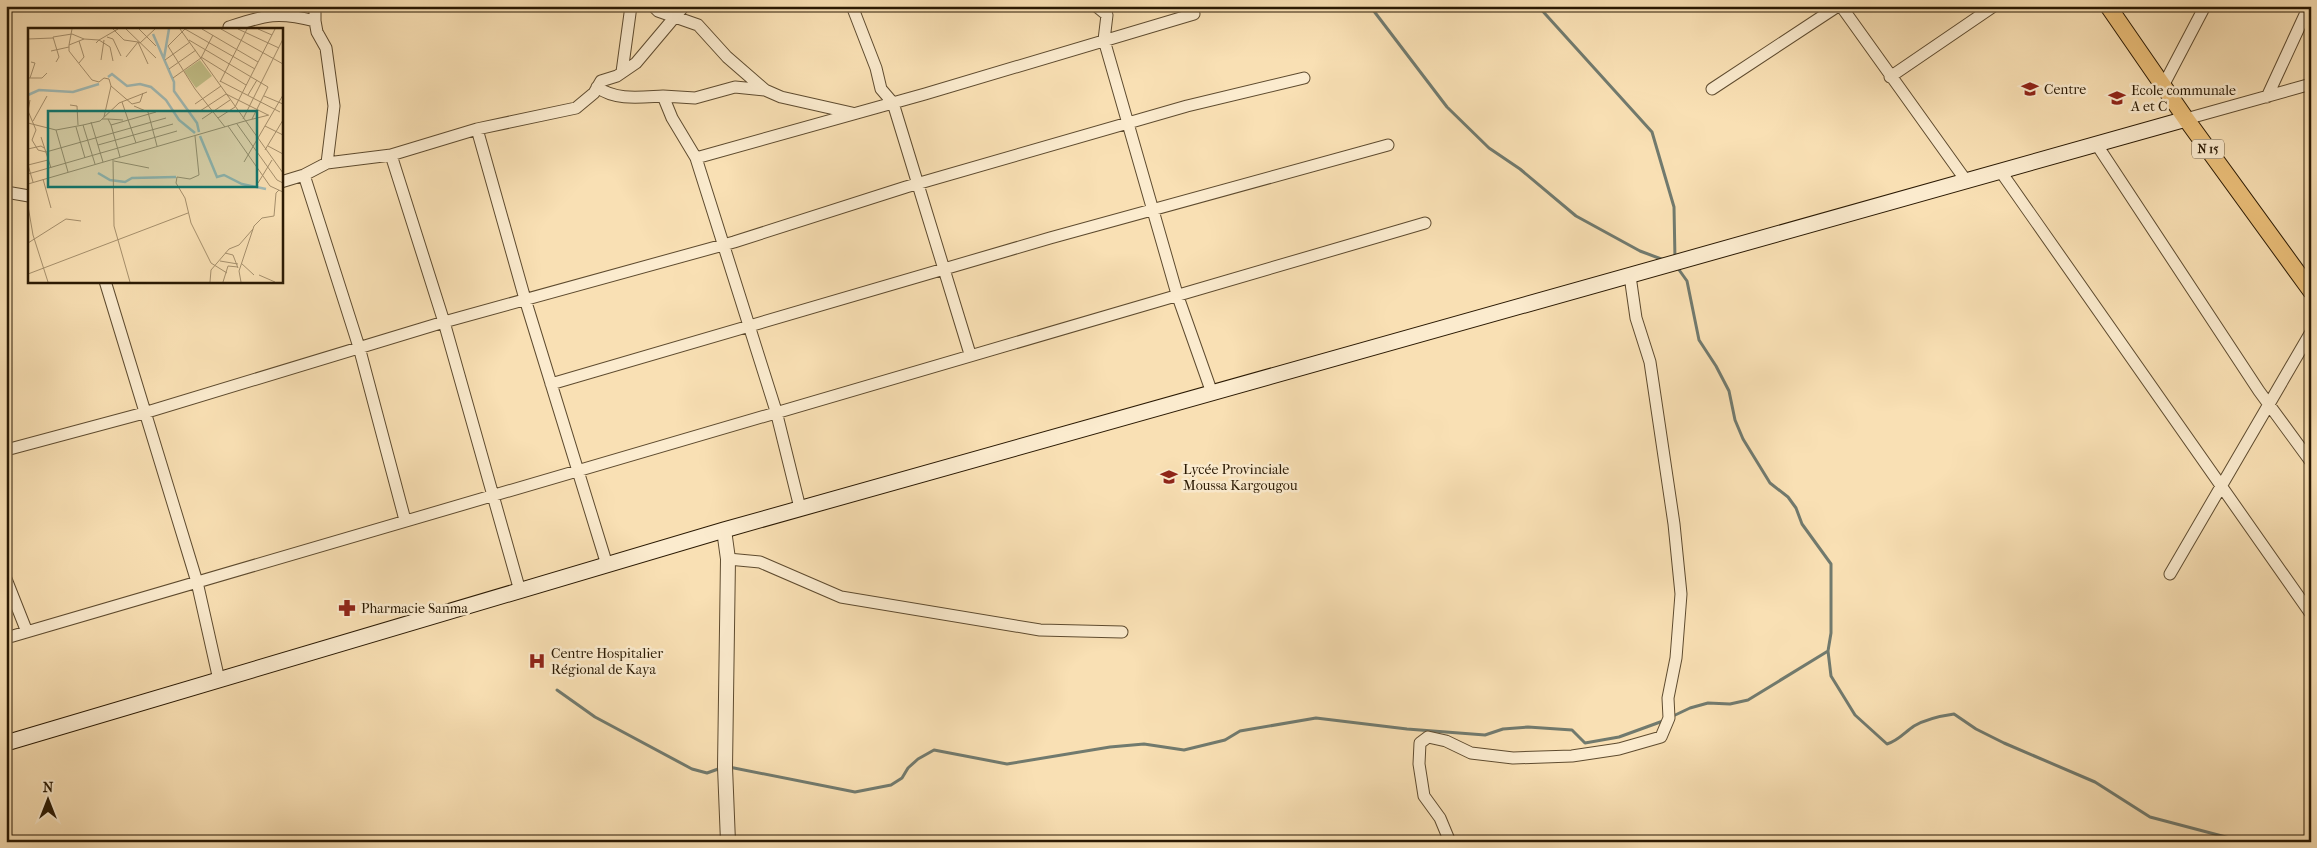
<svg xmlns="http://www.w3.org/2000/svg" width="2317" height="848" viewBox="0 0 2317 848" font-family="'IM FELL French Canon',serif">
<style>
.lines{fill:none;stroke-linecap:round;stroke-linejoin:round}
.stream{stroke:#717a6e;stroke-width:3}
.minor-casing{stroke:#5e4b2f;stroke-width:13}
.tertiary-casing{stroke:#5e4b2f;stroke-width:16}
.secondary-casing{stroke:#2a1903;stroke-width:17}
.primary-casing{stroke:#2a1903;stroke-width:18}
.minor{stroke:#fbebce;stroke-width:11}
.tertiary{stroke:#fbebce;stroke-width:14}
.secondary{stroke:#fbebce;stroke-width:15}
.primary{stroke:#ecc07a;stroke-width:16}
.labels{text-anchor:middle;stroke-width:5;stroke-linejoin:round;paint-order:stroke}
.shield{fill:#fbebce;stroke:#695840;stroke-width:1}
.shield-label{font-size:12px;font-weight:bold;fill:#2a1903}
.poi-label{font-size:14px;fill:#2a1903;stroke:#fbebce;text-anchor:start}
.inset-river{fill:none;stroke:#a1bbb6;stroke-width:2.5}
.inset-road{fill:none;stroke:#a6906d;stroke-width:1}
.view{fill:#0f766e;fill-opacity:0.15;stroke:#0f766e;stroke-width:2.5}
.inset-edge{fill:none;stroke:#2a1903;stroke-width:2.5}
</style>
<rect width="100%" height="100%" fill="#f9e0b4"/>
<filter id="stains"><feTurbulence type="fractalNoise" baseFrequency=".004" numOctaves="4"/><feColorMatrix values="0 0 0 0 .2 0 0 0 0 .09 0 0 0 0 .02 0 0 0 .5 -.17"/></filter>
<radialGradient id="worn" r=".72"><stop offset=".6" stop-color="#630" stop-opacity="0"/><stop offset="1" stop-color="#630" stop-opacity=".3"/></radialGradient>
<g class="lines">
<path class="stream" d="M1370 6 1447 107 1489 148 1520 169 1576 216 1640 251 1664 260
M1538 6 1652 132 1674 207 1675 259
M1677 267 1687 281 1699 340 1716 366 1729 391 1735 420 1743 439 1770 483 1788 497 1796 508 1802 524 1831 564V633L1828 651 1831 676 1855 715 1887 744C1898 741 1905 732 1914 726 1926 719 1940 716 1954 714L1976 729 2004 743 2095 782 2150 817 2241 841 2254 842
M557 690 595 717 692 769 707 773 721 768
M1671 717 1690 708 1708 703 1730 704 1748 700 1828 651
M729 767 855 792 891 785 902 778 908 768 918 759 934 750 1007 764 1110 747 1144 744 1184 750 1225 740 1240 731 1316 718 1407 729 1485 735 1503 729 1528 727 1572 730 1585 743 1619 737 1663 721"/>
<g class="minor-casing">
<path id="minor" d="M315 6V21L317 32 326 48 334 106 327 163
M653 6 658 11 698 25 727 57 765 90
M852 6 876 68 881 89 893 103 970 354
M1096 6 1107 15 1104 40 1177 294 1212 393
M1841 6 1967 182
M229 27C266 15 277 11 315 21
M622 72 631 6
M1890 77 1994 6
M2163 86 2205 6
M597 87C616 101 641 97 663 96L672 118 696 158 776 411 800 508
M1712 89 1838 6
M663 96 695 98 735 87 765 90 781 97 852 113
M2267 97 2309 6
M2186 119 2311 84
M477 129 525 299 607 565
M2097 145 2259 391 2311 462
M696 158 925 94 1194 14
M2001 172 2311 614
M304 175 359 347 405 520
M281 182 304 175 327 163 391 155
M6 192 29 196
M105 281 197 582 219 680
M551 384 1050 238 1388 145
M6 450 144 413 444 322 734 242 906 187 1187 106 1304 78
M728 559 760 562 841 597 1040 630 1122 632
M2170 574 2311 332
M6 579 27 632
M520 591 444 322 391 155 477 129 576 108 594 93 601 81 617 76 636 63 684 6
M6 638 1425 223
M1450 842 1440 818 1424 796 1419 764 1420 743 1428 737 1446 741 1471 753 1513 758 1572 756 1619 749 1661 737 1669 718 1668 698 1676 658 1681 594 1674 524 1650 362 1636 318 1630 276"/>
</g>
<g class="tertiary-casing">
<path id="tertiary" d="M724 530 728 559 725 767 728 842"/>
</g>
<g class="secondary-casing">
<path id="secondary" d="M6 743 724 530 2186 119"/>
</g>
<g class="primary-casing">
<path id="primary" d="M2108 6 2186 119 2311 291"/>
</g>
<use href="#minor" class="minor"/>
<use href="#tertiary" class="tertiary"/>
<use href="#secondary" class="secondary"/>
<use href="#primary" class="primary"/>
</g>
<defs>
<g id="school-bare" transform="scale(1.35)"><path d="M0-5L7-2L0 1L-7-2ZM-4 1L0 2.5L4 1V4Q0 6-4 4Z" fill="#8f2418" stroke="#fbebce" stroke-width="2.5" paint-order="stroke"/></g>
<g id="pharmacy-bare" transform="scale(1.35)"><path d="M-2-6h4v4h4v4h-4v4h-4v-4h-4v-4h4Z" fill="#8f2418" stroke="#fbebce" stroke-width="2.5" paint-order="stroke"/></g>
<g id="hospital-bare" transform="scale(1.35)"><path d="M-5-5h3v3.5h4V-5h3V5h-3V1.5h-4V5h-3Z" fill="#8f2418" stroke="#fbebce" stroke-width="2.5" paint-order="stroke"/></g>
</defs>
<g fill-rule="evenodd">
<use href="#school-bare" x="2030" y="89"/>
<use href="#school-bare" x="2117" y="98"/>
<use href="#school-bare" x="1169" y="477"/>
<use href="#pharmacy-bare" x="347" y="608"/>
<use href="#hospital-bare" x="537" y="661"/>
</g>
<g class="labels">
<rect class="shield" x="2192" y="139.5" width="32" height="19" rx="4"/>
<g class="shield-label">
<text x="2208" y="153">N 15</text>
</g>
<g class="poi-label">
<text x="2044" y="94">Centre</text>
<text x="2131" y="95">Ecole communale<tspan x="2131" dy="16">A et C</tspan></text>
<text x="1183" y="474">Lycée Provinciale<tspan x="1183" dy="16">Moussa Kargougou</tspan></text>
<text x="361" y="613">Pharmacie Sanma</text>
<text x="551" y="658">Centre Hospitalier<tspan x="551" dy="16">Régional de Kaya</tspan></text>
</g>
</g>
<g transform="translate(28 28)">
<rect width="255" height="255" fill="#f9e0b4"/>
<path d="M172 32 184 48 168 60 156 43Z" fill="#c3c18a"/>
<path class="inset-river" d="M125 6 146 54V63L169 95 171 104M136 30 141 1M80 49 84 46 99 58 112 56 123 59 138 72 151 92 167 105M0 67 11 62 45 64 71 56M172 108 189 149 196 147 214 156 238 161M70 145 82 152 97 154 104 150 148 149"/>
<path class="inset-road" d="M85 1 96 12 110 14 120 36M98 1 128 30M111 1 128 18M152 1 255 145M157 1 140 18 167 61 197 99M157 1 227 41M174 1 230 34M193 1 255 36M210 1 251 20M230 1 244 7M79 9 85 11 93 28M0 11 25 10M56 11 41 17V23L64 52 71 54 76 50 81 51 83 58M161 12 240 59 224 91M68 15 71 12 82 19 85 33M41 17 44 1M23 23 41 19M98 29 110 14 112 15 127 1M173 29 218 57M73 32 76 12M137 32 162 14M28 34 31 29 25 9 44 6 56 11 71 12 90 1M51 35 56 29 51 13M141 41 168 22M1 50H14L19 45M2 50 7 35 3 34M145 50 173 30 185 7M192 53 252 84M192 54 219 1M220 67 229 52M236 68 255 76M2 72 0 83 8 102 4 112 10 122 18 124 138 90M94 74 108 115M167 76 193 58M42 77 49 78 50 97M106 78 120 84 129 118M172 83 198 66 240 87M76 89 83 58 104 76 112 74 115 65M190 90 207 79 247 1M74 91H80L83 97 92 129M80 91 95 92M174 91 202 72M215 91 255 11M5 93 19 68M217 93 241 87M63 94 75 134M0 95 28 102 55 97M209 96 249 152 255 155M83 97 128 84M200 98 242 158 255 164M237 98 255 107M48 99 57 130M28 102 40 144M167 108 171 147 162 151 149 149 148 155 157 170 163 195 183 235 199 245M13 109 23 140M70 117 145 96M240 118 255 126M0 121 13 118 16 120M237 122 255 92M85 131 86 198 102 254M86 133 121 140M216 134 255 67M67 136 55 97 72 93 91 75 119 64M0 137 20 132M0 137 5 154M0 146 149 103M15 151 23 180M230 155 244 132M0 156 217 93M0 178 5 207 20 254M0 215 38 191 53 193M197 225 205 227 210 240M192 233 210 236M213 235 226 247M0 246 160 185M231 247 247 254M182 254 183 242 201 221 211 217 225 201M195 254 200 238 210 239M213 254 211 243 226 198 234 190 246 188 248 165 251 162"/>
<path class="view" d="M20 83H229V159H20Z"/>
<rect width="255" height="255" class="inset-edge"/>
</g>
<rect width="2317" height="848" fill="none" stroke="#f9e0b4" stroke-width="25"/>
<rect x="8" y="8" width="2302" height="833" fill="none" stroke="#2a1903" stroke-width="2.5"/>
<rect x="12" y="12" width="2292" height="823" fill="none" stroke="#2a1903"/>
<g transform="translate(48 800)" stroke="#fbebce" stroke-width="4" paint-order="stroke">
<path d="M0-4L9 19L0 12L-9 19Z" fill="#2a1903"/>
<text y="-8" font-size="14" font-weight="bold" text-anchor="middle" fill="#2a1903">N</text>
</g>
<rect width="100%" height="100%" filter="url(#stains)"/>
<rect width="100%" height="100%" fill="url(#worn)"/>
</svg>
